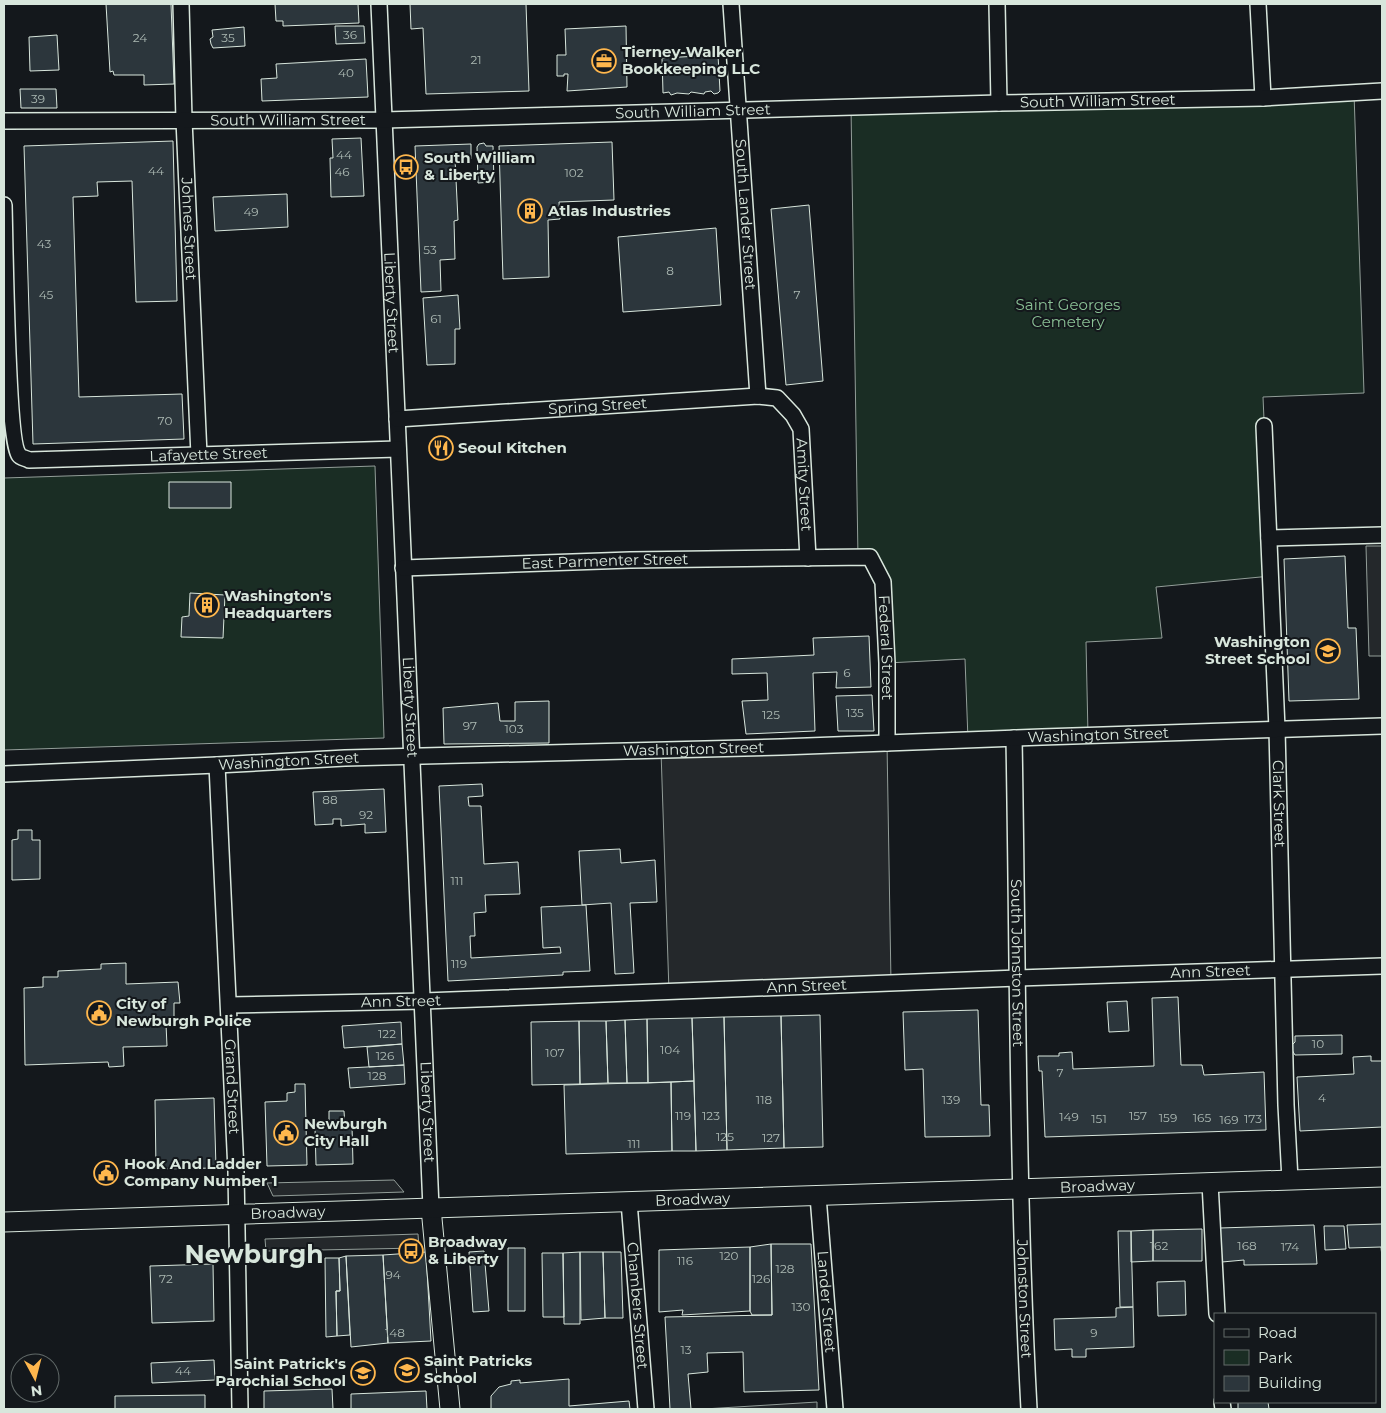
<svg xmlns="http://www.w3.org/2000/svg" width="1386" height="1413" viewBox="0 0 1386 1413" font-family="Montserrat,sans-serif">
<style>
.green{fill:#1a2d24;stroke:#939e99}
.parking{fill:#24282b;stroke:#939e99}
.building{fill:#2c363c;stroke:#d8e6dc}
.lines{fill:none;stroke-linecap:round;stroke-linejoin:round}
.minor-casing{stroke:#d8e6dc;stroke-width:18}
.tertiary-casing{stroke:#d8e6dc;stroke-width:21}
.minor{stroke:#14181c;stroke-width:15}
.tertiary{stroke:#14181c;stroke-width:19}
.labels{text-anchor:middle;stroke-width:4;stroke-linejoin:round;paint-order:stroke}
.number-label{font-size:12px;fill:#adbab4}
.poi-label{font-size:15px;font-weight:bold;fill:#d8e6dc;stroke:#14181c;text-anchor:start}
.street-label{font-size:15px;fill:#d8e6dc;stroke:#14181c}
.park-label{font-size:15px;fill:#8ac095;stroke:#14181c}
.town-label{font-size:25px;font-weight:bold;fill:#d8e6dc;stroke:#14181c}
</style>
<rect width="100%" height="100%" fill="#14181c"/>
<path class="green" d="M1354 93 1364 393 1263 397 1271 576 1156 587 1162 638 1086 642 1088 735 968 740 965 659 887 663 883 582 858 559 851 107Z
M375 466 384 738 4 750V478Z"/>
<path class="parking" d="M1366 546H1382V656H1369Z
M887 743 891 983 669 992 661 751Z
M394 1180 404 1192 273 1196 267 1183Z
M418 1234 419 1248 266 1251 265 1239Z
M817 1402V1409H704Z"/>
<path class="building" d="M106 4H171L174 84 144 85V75H114L113 71 110 72Z
M275 4H358L359 23 283 26V21H276Z
M410 4H526L529 91 426 94 423 28 411 29Z
M335 26H364L365 43 336 44Z
M626 26 627 87 567 91 568 74H564V76H557V55H566L565 29Z
M244 27 245 46 213 48 211 44 210 39 213 37 212 30Z
M57 35 59 70 30 71 29 37Z
M718 55 720 91 718 93 714 94 711 91 705 92 704 94 691 92 689 94 677 93 671 95 669 92 663 93 662 58Z
M366 59 368 97 262 101 261 79 277 78 276 64Z
M20 89H56L57 108H21Z
M361 138 364 196 331 197 330 158H333L332 139Z
M173 141 177 301 136 302 132 181 97 182 98 196 73 197 79 397 182 394 184 439 33 444 24 146Z
M612 142 614 200 559 202 560 219 548 220 549 277 503 279 499 146Z
M484 143 486 146H493L494 182 478 183 477 147 479 144Z
M471 144V159H455L458 220 454 221 455 259 440 260 441 291 421 292 415 146Z
M287 194 288 227 215 231 213 197Z
M809 205 823 381 786 385 771 209Z
M716 228 721 305 623 312 618 237Z
M458 295 460 329H455V364L427 365 423 298Z
M169 482H231V508H169Z
M1345 556 1348 628H1356L1359 699 1289 701 1284 559Z
M190 593 225 595 223 638 181 637 182 617 189 616Z
M869 636 871 687 836 688 837 672 813 673 815 731 746 734 742 701 768 700 767 673 732 674V659L814 655 813 638Z
M872 695 874 731H838L836 696Z
M549 701V743L444 744 443 708 498 703 500 721H515V702Z
M482 784 483 796 468 797 469 806H481L484 864 518 862 520 894 485 895 486 912 474 913 475 936H470L471 958 561 953 560 947 543 948 541 907 586 905 590 971 563 972V975L448 981 439 786Z
M384 789 386 832 365 833V824L341 826V819H333V824L315 825 313 792Z
M18 830H32V840H40V879L12 880V840L18 839Z
M620 849 621 863 655 860 657 902 630 903 634 973 615 974 611 903 582 905 579 851Z
M126 963V984L178 982 180 1003H174V1024H166L167 1046 123 1047 124 1066 109 1067 108 1062 25 1065 24 988 43 987V977H58V971L101 969V964Z
M1178 997 1181 1065H1202L1204 1075 1264 1072 1266 1130 1045 1137 1042 1071H1039L1038 1056H1059V1053L1072 1052 1073 1069 1154 1066 1152 998Z
M1127 1001 1129 1031 1109 1032 1107 1002Z
M978 1010 981 1105H989L990 1136 925 1137 923 1069 905 1070 903 1012Z
M820 1015 823 1147 784 1148 781 1016Z
M781 1016 784 1148 727 1150 724 1017Z
M724 1017 727 1150 696 1151 692 1018Z
M692 1018 694 1081 648 1083 647 1019Z
M647 1019 648 1083H627L625 1020Z
M625 1020 627 1083H608L606 1021Z
M579 1021 580 1084 532 1085 531 1022Z
M579 1021H606L608 1083 580 1084Z
M401 1022 402 1044 344 1048 342 1026Z
M1342 1035V1054L1295 1055 1292 1050V1045L1295 1042V1036Z
M402 1044 404 1065 369 1067 367 1047Z
M1371 1056V1061H1382V1127L1300 1131 1297 1077 1354 1074 1353 1057Z
M404 1065 405 1084 350 1088 348 1068Z
M694 1081 696 1151H672L671 1082Z
M671 1082 672 1151 566 1154 564 1085Z
M295 1084H305L307 1165 267 1166 265 1102 287 1101V1093L295 1092Z
M214 1098 216 1168 156 1169 155 1100Z
M329 1111H344L345 1126H352L353 1164 316 1165 315 1128H329Z
M1382 1224V1257L1381 1247 1349 1248 1347 1225Z
M1314 1225 1317 1264 1244 1265V1260L1222 1262 1220 1228Z
M1324 1226H1344L1346 1249 1325 1250Z
M1202 1229V1261H1153V1230Z
M1153 1230V1261L1131 1262V1231Z
M1118 1231H1131L1133 1307H1120Z
M771 1244H811L819 1390 744 1392 743 1352 707 1353 708 1372 688 1374 691 1409H670L665 1317 772 1315Z
M771 1244 772 1315H752L750 1311V1247Z
M750 1247V1311L682 1315 683 1310 659 1312V1250Z
M508 1248H525V1311H508Z
M484 1251 489 1311 473 1312 469 1252Z
M426 1252 431 1341 388 1343 383 1255Z
M580 1252H603L605 1318 581 1320Z
M580 1252V1324H564L563 1253Z
M603 1252H621L623 1318H605Z
M542 1253H563L564 1317H543Z
M383 1255 388 1343 351 1347 346 1256Z
M346 1256 350 1335 337 1336 336 1291H340L339 1258Z
M325 1258H339L340 1291H336L337 1336 326 1337Z
M213 1264 214 1321 152 1323 150 1266Z
M1185 1281 1186 1315 1158 1316 1157 1282Z
M1133 1307 1134 1347 1086 1349V1357H1072V1349L1055 1350 1054 1319 1116 1317V1308Z
M214 1360 215 1380 152 1383 151 1363Z
M569 1379V1406L629 1401 630 1409H491V1396L499 1387 511 1384V1381L520 1380V1383Z
M332 1389 333 1409H264V1391Z
M426 1391 427 1409H351V1394Z
M205 1395V1409H115V1396Z
M1238 1402H1268L1269 1409H1238Z"/>
<g class="lines">
<g class="minor-casing">
<g id="minor">
<path id="s1" d="M181 4 184 120 199 455"/>
<path id="s2" d="M379 4C394 405 417 807 431 1208"/>
<path id="s3" d="M731 4 758 396"/>
<path d="M997 4 999 103"/>
<path d="M1258 4 1263 98"/>
<path id="s4" d="M4 121 384 120 999 103 1263 98 1382 91"/>
<path id="s5" d="M4 205C5 237 7 441 19 455 21 458 26 458 29 460L398 449"/>
<path id="s6" d="M397 419 758 396 777 398 793 415 801 429 808 558"/>
<path id="s7" d="M1264 426 1277 729 1286 1105 1290 1180"/>
<path d="M1269 538 1382 535"/>
<path id="s8" d="M403 568 630 560 870 557 883 582 887 663V743"/>
<path id="s9" d="M1014 738C1018 962 1017 1186 1029 1409"/>
<path id="s10" d="M217 765 236 1171 240 1409"/>
<path id="s11" d="M4 774 217 765 345 758 781 747 1042 737 1382 726"/>
<path id="s12" d="M229 1005 424 1001 1018 978 1382 966"/>
<path d="M1210 1183 1217 1314"/>
<path id="s13" d="M818 1196 835 1409"/>
<path id="s14" d="M629 1202 646 1409"/>
<path d="M1222 1402 1223 1409"/>
</g>
</g>
<g class="tertiary-casing">
<g id="tertiary">
<path d="M431 1208 450 1409"/>
<path id="s15" d="M4 1222 1382 1177"/>
</g>
</g>
<use href="#minor" class="minor"/>
<use href="#tertiary" class="tertiary"/>
</g>
<defs>
<g id="office-ring" transform="scale(1.25)"><circle r="9.5" fill="#14181c" stroke="#ffb74d" stroke-width="1.5"/><path d="M-6-3h4V-5.5h4V-3h4V5H-6ZM-1-4.5V-3h2v-1.5ZM-6 0V1H6V0Z" fill="#ffb74d"/></g>
<g id="bus-ring" transform="scale(1.25)"><circle r="9.5" fill="#14181c" stroke="#ffb74d" stroke-width="1.5"/><path d="M-5-6H5V4H4V6H2V4H-2V6H-4V4H-5ZM-3.5-4V0h7V-4ZM-3.5 1.2v1.5H-2V1.2ZM2 1.2v1.5H3.5V1.2Z" fill="#ffb74d"/></g>
<g id="building-ring" transform="scale(1.25)"><circle r="9.5" fill="#14181c" stroke="#ffb74d" stroke-width="1.5"/><path d="M-4-6H4V6H1V3H-1V6H-4ZM-2.5-4.3h1.7v1.8h-1.7ZM.8-4.3h1.7v1.8H.8ZM-2.5-1h1.7V.8h-1.7ZM.8-1h1.7V.8H.8Z" fill="#ffb74d"/></g>
<g id="restaurant-ring" transform="scale(1.25)"><circle r="9.5" fill="#14181c" stroke="#ffb74d" stroke-width="1.5"/><path d="M-5-6h1v4h1v-4h1v4h1v-4h1v5L-1.5 .5V6h-2V.5L-5-1ZM5-6V6H3V1.5H1.5Q1.5-4 5-6Z" fill="#ffb74d"/></g>
<g id="school-ring" transform="scale(1.25)"><circle r="9.5" fill="#14181c" stroke="#ffb74d" stroke-width="1.5"/><path d="M0-5L7-2L0 1L-7-2ZM-4 1L0 2.5L4 1V4Q0 6-4 4Z" fill="#ffb74d"/></g>
<g id="civic-ring" transform="scale(1.25)"><circle r="9.5" fill="#14181c" stroke="#ffb74d" stroke-width="1.5"/><path d="M-.6-6.5H3V-4.5H.6V-3L4-1V1h2V6H-6V1h2V-1L-.6-3ZM-1.2 2.5V6h2.4V2.5Z" fill="#ffb74d"/></g>
</defs>
<g fill-rule="evenodd">
<use href="#office-ring" x="604" y="61"/>
<use href="#bus-ring" x="406" y="167"/>
<use href="#building-ring" x="530" y="211"/>
<use href="#restaurant-ring" x="441" y="448"/>
<use href="#building-ring" x="207" y="605"/>
<use href="#school-ring" x="1328" y="651"/>
<use href="#civic-ring" x="99" y="1013"/>
<use href="#civic-ring" x="286" y="1133"/>
<use href="#civic-ring" x="106" y="1173"/>
<use href="#bus-ring" x="411" y="1251"/>
<use href="#school-ring" x="407" y="1370"/>
<use href="#school-ring" x="363" y="1373"/>
</g>
<g class="labels">
<g class="number-label">
<text x="350" y="39">36</text>
<text x="140" y="42">24</text>
<text x="228" y="42">35</text>
<text x="476" y="64">21</text>
<text x="346" y="77">40</text>
<text x="38" y="103">39</text>
<text x="344" y="159">44</text>
<text x="156" y="175">44</text>
<text x="342" y="176">46</text>
<text x="574" y="177">102</text>
<text x="251" y="216">49</text>
<text x="44" y="248">43</text>
<text x="430" y="254">53</text>
<text x="670" y="275">8</text>
<text x="46" y="299">45</text>
<text x="797" y="299">7</text>
<text x="436" y="323">61</text>
<text x="165" y="425">70</text>
<text x="847" y="677">6</text>
<text x="855" y="717">135</text>
<text x="771" y="719">125</text>
<text x="470" y="730">97</text>
<text x="514" y="733">103</text>
<text x="330" y="804">88</text>
<text x="366" y="819">92</text>
<text x="457" y="885">111</text>
<text x="459" y="968">119</text>
<text x="387" y="1038">122</text>
<text x="1318" y="1048">10</text>
<text x="670" y="1054">104</text>
<text x="555" y="1057">107</text>
<text x="385" y="1060">126</text>
<text x="1060" y="1077">7</text>
<text x="377" y="1080">128</text>
<text x="1322" y="1102">4</text>
<text x="764" y="1104">118</text>
<text x="951" y="1104">139</text>
<text x="683" y="1120">119</text>
<text x="711" y="1120">123</text>
<text x="1138" y="1120">157</text>
<text x="1069" y="1121">149</text>
<text x="1168" y="1122">159</text>
<text x="1202" y="1122">165</text>
<text x="1099" y="1123">151</text>
<text x="1253" y="1123">173</text>
<text x="1229" y="1124">169</text>
<text x="725" y="1141">125</text>
<text x="771" y="1142">127</text>
<text x="634" y="1148">111</text>
<text x="1159" y="1250">162</text>
<text x="1247" y="1250">168</text>
<text x="1290" y="1251">174</text>
<text x="729" y="1260">120</text>
<text x="685" y="1265">116</text>
<text x="785" y="1273">128</text>
<text x="393" y="1279">94</text>
<text x="166" y="1283">72</text>
<text x="761" y="1283">126</text>
<text x="801" y="1311">130</text>
<text x="395" y="1337">148</text>
<text x="1094" y="1337">9</text>
<text x="686" y="1354">13</text>
<text x="183" y="1375">44</text>
</g>
<g class="poi-label">
<text x="622" y="57">Tierney-Walker<tspan x="622" dy="17">Bookkeeping LLC</tspan></text>
<text x="424" y="163">South William<tspan x="424" dy="17">&amp; Liberty</tspan></text>
<text x="548" y="216">Atlas Industries</text>
<text x="458" y="453">Seoul Kitchen</text>
<text x="224" y="601">Washington's<tspan x="224" dy="17">Headquarters</tspan></text>
<text x="1310" y="647" text-anchor="end">Washington<tspan x="1310" dy="17">Street School</tspan></text>
<text x="116" y="1009">City of<tspan x="116" dy="17">Newburgh Police</tspan></text>
<text x="304" y="1129">Newburgh<tspan x="304" dy="17">City Hall</tspan></text>
<text x="124" y="1169">Hook And Ladder<tspan x="124" dy="17">Company Number 1</tspan></text>
<text x="428" y="1247">Broadway<tspan x="428" dy="17">&amp; Liberty</tspan></text>
<text x="424" y="1366">Saint Patricks<tspan x="424" dy="17">School</tspan></text>
<text x="346" y="1369" text-anchor="end">Saint Patrick's<tspan x="346" dy="17">Parochial School</tspan></text>
</g>
<g class="street-label">
<text dy="5" stroke="none"><textPath href="#s4" startOffset="1094">South William Street</textPath></text>
<text dy="5" stroke="none"><textPath href="#s4" startOffset="689">South William Street</textPath></text>
<text dy="5" stroke="none"><textPath href="#s4" startOffset="284">South William Street</textPath></text>
<text dy="5" stroke="none"><textPath href="#s3" startOffset="211">South Lander Street</textPath></text>
<text dy="5" stroke="none"><textPath href="#s1" startOffset="225">Johnes Street</textPath></text>
<text dy="5" stroke="none"><textPath href="#s2" startOffset="299">Liberty Street</textPath></text>
<text dy="5" stroke="none"><textPath href="#s6" startOffset="201">Spring Street</textPath></text>
<text dy="5" stroke="none"><textPath href="#s5" startOffset="442">Lafayette Street</textPath></text>
<text dy="5" stroke="none"><textPath href="#s6" startOffset="476">Amity Street</textPath></text>
<text dy="5" stroke="none"><textPath href="#s8" startOffset="202">East Parmenter Street</textPath></text>
<text dy="5" stroke="none"><textPath href="#s8" startOffset="561">Federal Street</textPath></text>
<text dy="5" stroke="none"><textPath href="#s2" startOffset="704">Liberty Street</textPath></text>
<text dy="5" stroke="none"><textPath href="#s11" startOffset="1095">Washington Street</textPath></text>
<text dy="5" stroke="none"><textPath href="#s11" startOffset="690">Washington Street</textPath></text>
<text dy="5" stroke="none"><textPath href="#s11" startOffset="285">Washington Street</textPath></text>
<text dy="5" stroke="none"><textPath href="#s7" startOffset="378">Clark Street</textPath></text>
<text dy="5" stroke="none"><textPath href="#s9" startOffset="225">South Johnston Street</textPath></text>
<text dy="5" stroke="none"><textPath href="#s12" startOffset="982">Ann Street</textPath></text>
<text dy="5" stroke="none"><textPath href="#s12" startOffset="578">Ann Street</textPath></text>
<text dy="5" stroke="none"><textPath href="#s12" startOffset="172">Ann Street</textPath></text>
<text dy="5" stroke="none"><textPath href="#s10" startOffset="322">Grand Street</textPath></text>
<text dy="5" stroke="none"><textPath href="#s2" startOffset="1109">Liberty Street</textPath></text>
<text dy="5" stroke="none"><textPath href="#s15" startOffset="1094">Broadway</textPath></text>
<text dy="5" stroke="none"><textPath href="#s15" startOffset="689">Broadway</textPath></text>
<text dy="5" stroke="none"><textPath href="#s15" startOffset="284">Broadway</textPath></text>
<text dy="5" stroke="none"><textPath href="#s9" startOffset="561">Johnston Street</textPath></text>
<text dy="5" stroke="none"><textPath href="#s13" startOffset="106">Lander Street</textPath></text>
<text dy="5" stroke="none"><textPath href="#s14" startOffset="104">Chambers Street</textPath></text>
</g>
<g class="park-label">
<text x="1068" y="310">Saint Georges<tspan x="1068" dy="17">Cemetery</tspan></text>
</g>
<g class="town-label">
<text x="254" y="1263">Newburgh</text>
</g>
</g>
<rect width="1386" height="1413" fill="none" stroke="#d8e6dc" stroke-width="10"/>
<rect x="1214" y="1313" width="162" height="90" fill="#14181c" stroke="#626a69"/>
<rect x="1224" y="1329" width="25" height="8" fill="#14181c" stroke="#626a69"/>
<text x="1258" y="1338" font-size="15" fill="#d8e6dc">Road</text>
<rect x="1224" y="1350" width="25" height="15" fill="#1a2d24" stroke="#626a69"/>
<text x="1258" y="1363" font-size="15" fill="#d8e6dc">Park</text>
<rect x="1224" y="1376" width="25" height="15" fill="#2c363c" stroke="#626a69"/>
<text x="1258" y="1388" font-size="15" fill="#d8e6dc">Building</text>
<g transform="translate(35 1378) rotate(173)"><circle r="24" fill="#14181c" stroke="#626a69"/>
<path d="M0-4L9 19L0 12L-9 19Z" fill="#ffb74d"/>
<text y="-8" font-size="14" font-weight="bold" text-anchor="middle" fill="#d8e6dc">N</text>
</g>
</svg>
